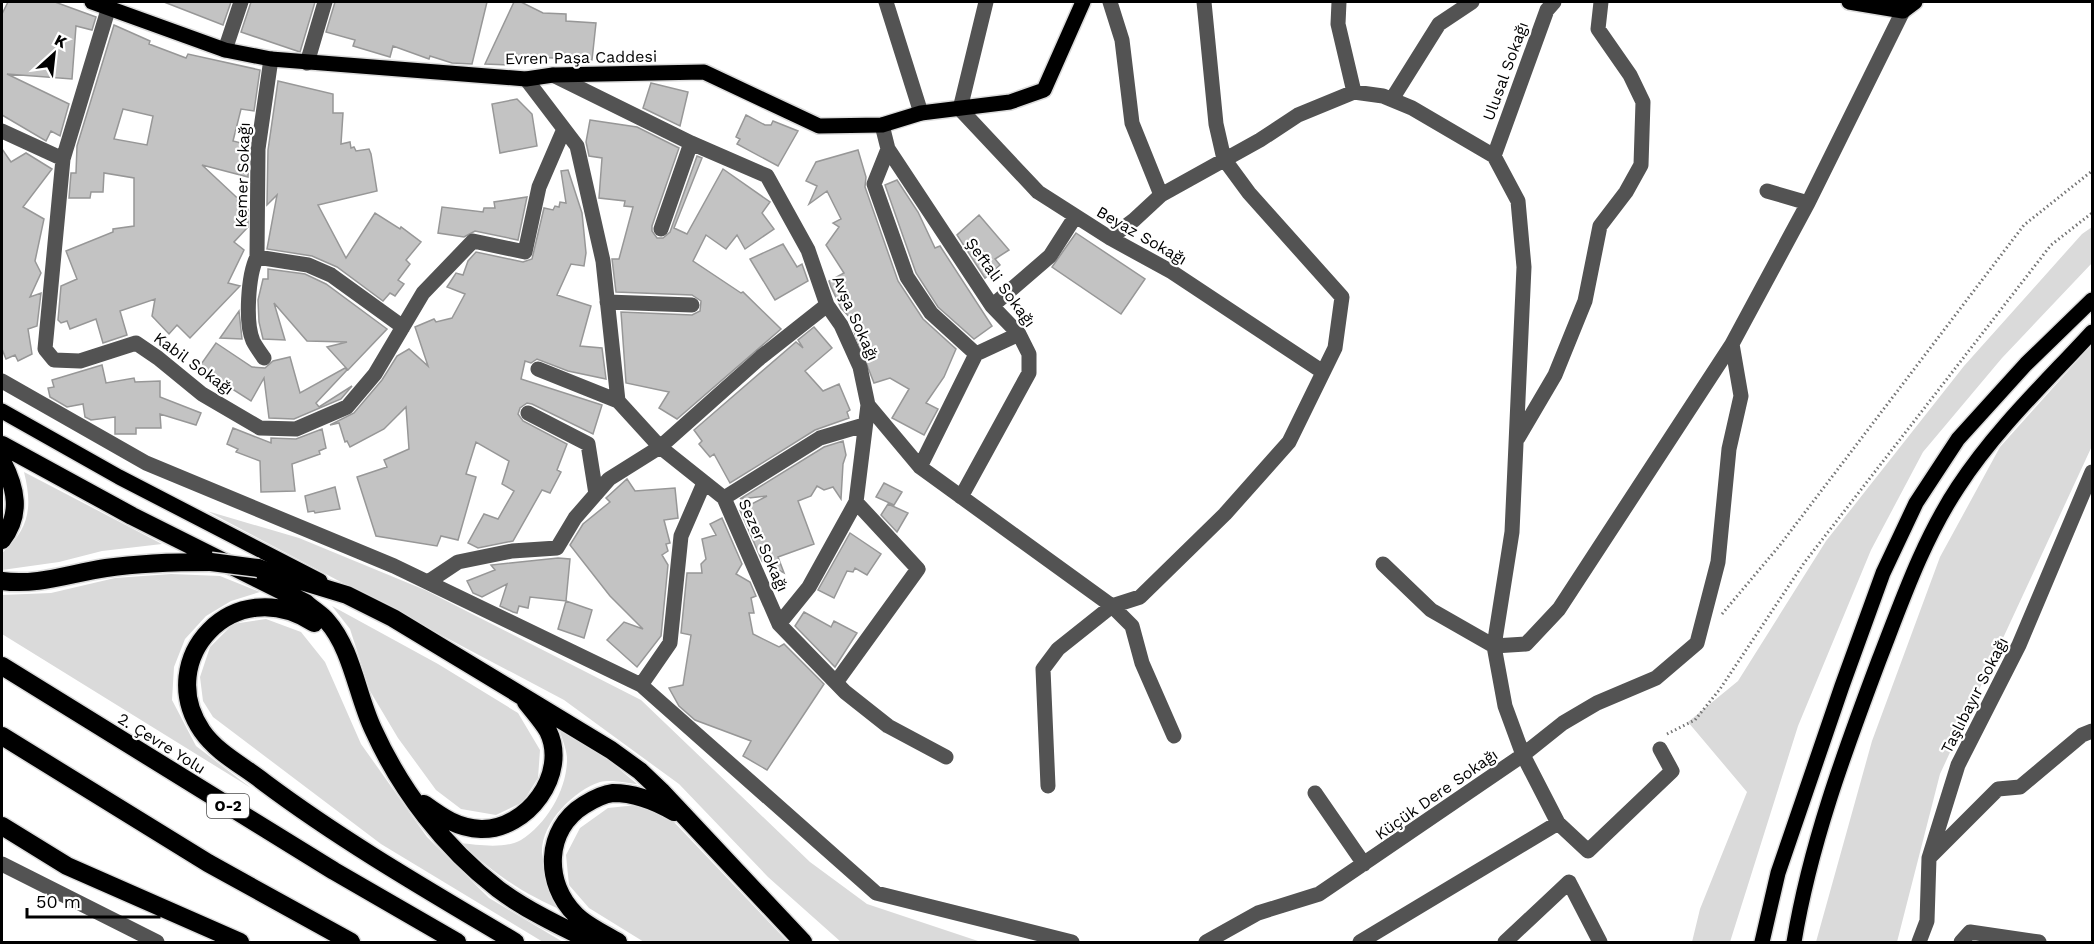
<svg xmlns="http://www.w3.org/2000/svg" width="2094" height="944" viewBox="0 0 2094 944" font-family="'Work Sans',sans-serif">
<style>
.green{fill:#dadada}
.building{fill:#c3c3c3;stroke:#979797;stroke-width:1.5;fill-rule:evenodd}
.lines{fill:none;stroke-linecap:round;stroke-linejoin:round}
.major-casing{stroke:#dbdbdb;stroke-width:18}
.highway-casing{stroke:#dbdbdb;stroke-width:21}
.path{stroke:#757575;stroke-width:3;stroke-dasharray:1.5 3;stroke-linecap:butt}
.minor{stroke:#535353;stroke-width:15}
.major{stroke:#000;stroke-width:15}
.highway{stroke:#000;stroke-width:18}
.highway-bridge-casing{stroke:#dbdbdb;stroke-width:21;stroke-linecap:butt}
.highway-bridge{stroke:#000;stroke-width:18}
.labels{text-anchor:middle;stroke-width:4.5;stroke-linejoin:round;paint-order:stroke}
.shield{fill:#fff;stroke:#4c4c4c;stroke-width:1.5}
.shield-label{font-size:15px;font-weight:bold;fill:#000}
.street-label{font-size:16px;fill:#000;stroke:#fff}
</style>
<rect width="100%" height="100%" fill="#fff"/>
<path class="green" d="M2092 227V263L2002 358 1923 452 1871 550 1798 726 1730 942H1692L1700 909 1747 792 1688 722 1738 681 1826 541 1964 366 2082 234Z
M2092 344V446L1940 774 1897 942H1816L1872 741 1940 557 2000 447Z
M24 472 162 544 102 551 59 562 2 570V553C29 529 33 508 24 472Z
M207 511 299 538 425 590 641 700 810 862 867 904 981 942H841L768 877 679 784 564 700Z
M171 574 220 576 260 592 231 601 206 616 185 639 174 667 172 700 196 746 251 788 2 634V595L51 593 115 578Z
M332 606 438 664 518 713 540 750 538 778 523 802 496 815 461 809 436 790 398 738 370 691 350 629Z
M266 619 301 632 325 662 361 744 427 837 489 898 563 942H543L381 844 213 717 203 701 200 677 210 647 233 624Z
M559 729 598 751 637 784C626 783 611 779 600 782 574 790 540 824 542 854 545 877 555 894 568 913 521 893 498 876 460 843 478 845 505 849 521 840 547 824 568 788 567 757 566 748 562 738 559 729Z
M637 805 673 821 788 942H644L589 908 569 885 566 855 580 828 608 808Z"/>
<path class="building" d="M8 2H55L96 17 92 30 76 26 72 79 7 74 69 104 60 136 51 131 46 141 2 115V14Z
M164 2H231L223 25Z
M251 2H315L300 52 241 32Z
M335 2H487L472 64 452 63 430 56 429 59 393 46 390 57 353 46 355 40 326 32Z
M514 2H521L543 13 566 14V21L596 23 592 60 534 57V62L511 60 510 65 485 64Z
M114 25 150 41 149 44 186 58 188 54 260 70 254 111 241 109 233 141 249 145 248 177 202 165 248 208V227L234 242 244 250 228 283 240 286 190 338 177 325 169 334 152 316 155 299 120 311 127 335 103 343 96 319 70 329 67 321 61 323 58 320 61 286 77 279 66 251 113 232V229L134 226V178L104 173 103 192H91L90 198H69L71 173H76L77 146ZM123 109 153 116 147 145 114 139Z
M278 81 333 94V113H343L341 144 350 142 351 148 354 147 356 151 369 149 371 154 377 191 318 205 346 258 375 213 400 229 401 227 421 242 406 260 410 264 398 280 404 284 395 296 390 293 383 301 337 267 312 256 267 249 277 195 267 205 268 150Z
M651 83 688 92 680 126 643 108Z
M517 99 532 114 537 146 500 153 492 104Z
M746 115 765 125H771L773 121 798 131 778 166 737 144 740 139 736 137Z
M590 120 637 127 679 148 652 226V231L657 238H663L670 232 697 156 702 158 674 228 687 234 723 169 770 202 762 213 774 229 745 249 737 235 726 249 706 235 693 261 741 293 743 292 781 329 677 419 659 408 669 392 626 383 621 312 692 315 700 311 701 301 692 295 616 292 612 259H619L633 207 624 206 625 201 599 198 602 158 589 156 586 142Z
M2 149 11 162 26 153 52 169 23 207 44 219 35 261 41 273 30 297 41 293 37 326 28 329 32 354 18 361 15 355 6 359 2 349Z
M858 150 866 177 865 187 898 281 923 319 956 349 944 377 926 403 938 409 924 435 892 418 909 389 890 378 874 383 853 329 858 326 841 308 831 287 829 281 844 273 826 245 839 227 833 223 841 219 827 191 809 204 817 186 806 181 816 162Z
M568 170 582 213 586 253 584 266 571 264 557 295 591 306 580 346 602 348 606 379 568 371 537 359 531 363 525 361 521 379 602 405 593 434 532 404 527 403 520 408 518 414 523 421 567 444 557 470 561 472 550 493 542 490 513 541 478 548 468 543 484 514 498 519 514 491 502 484 509 461 476 442 466 474 476 477 458 540 441 536 437 546 376 536 357 477 387 467 384 460 409 449 406 407 384 429 350 447 347 441 345 442 339 423 330 425 354 413 382 380 397 356 409 349 428 366 415 327 434 319 436 322 452 318 465 294 447 287 456 273 463 275 468 261 476 252 523 262 532 259 544 208 553 210 555 206 559 207 560 202 566 203 561 171Z
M897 180 918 212 935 248 940 246 992 326 974 339 938 307 916 273 885 185Z
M527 197 518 240 475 231 464 237 438 233 442 207 483 212 484 208H495L494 202Z
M979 215 1009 250 995 259 1000 265 985 278 957 235Z
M1076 233 1145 279 1121 314 1052 267Z
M783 244 797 267 802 264 808 281 775 300 750 259Z
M268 269 305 274 326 284 387 329 348 370 327 347 347 342 307 341 274 303 285 340 263 339 259 322 258 300 263 279H268Z
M239 311 242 339 220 338Z
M814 327 832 348 805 371 823 391 839 384 850 410 847 412 849 418 815 430 730 483 714 454 710 457 699 444 702 441 694 430 796 342 803 348 798 340Z
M216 343 252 367 265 368 273 361 290 357 300 393 345 368 347 370 316 403 319 407 352 386 341 399 294 419 269 418 264 378 251 401 212 376 210 379 197 370Z
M102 365 106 383 134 378 135 382 160 381V397L201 413 196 425 160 414 161 428H136V434H115V417L91 420 85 417 83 404 67 407 50 397 48 388 54 387 52 380Z
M233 428 271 443V438L296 439 322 429 326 448 319 451 320 454 292 464 295 491 261 492 260 461 236 452 238 449 227 444Z
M843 441 846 455 843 464 841 499 833 487 824 490 817 486 811 496 798 501 814 544 778 557 784 573 762 561 740 510 767 496 740 499 824 447Z
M627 479 635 491 675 488 678 518 664 520 670 543 666 544 668 551 662 555 668 565 661 636 637 667 607 640 624 622 643 629 610 596 570 545 583 524 610 502 606 498Z
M884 483 902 492 894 505 876 497Z
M335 487 340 509 315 513 314 511 308 512 305 496Z
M888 504 908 513 897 532 881 515Z
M722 518 742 564 736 574 750 582 756 596 751 598 754 613H749L753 634 779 647 784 644 824 684 767 770 743 756 751 741 695 720 679 706 669 688 683 685 691 635 681 633 687 573H702L701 564 706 559 702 539 716 535 710 524Z
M850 533 881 554 867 575 855 568 853 572 847 571 834 598 818 590Z
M558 558 570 559 566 601 530 597 528 608 519 606 517 613 513 612 500 606 507 584 482 597 473 593 467 581 495 570 491 565Z
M566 601 592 610 584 638 558 629Z
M804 612 831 627 834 621 857 633 835 667 795 626Z"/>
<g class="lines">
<g class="major-casing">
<path id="major" d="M92 2 225 50 271 59 526 79 553 75 704 72 819 126 882 125 921 113 1010 102 1044 90 1083 2
M1849 2 1903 11 1915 2
M2 411 119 477 320 581
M1762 942 1778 873 1842 686 1883 573 1916 503 1958 439 2026 364 2092 300
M1794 942C1810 845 1844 753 1879 660 1902 601 1923 540 1958 487 1996 429 2046 382 2092 332"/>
</g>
<g class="highway-casing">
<path id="highway" d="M2 445 132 516 306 603C312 609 321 614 327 621 352 649 357 695 373 729 401 791 444 847 498 889 526 910 562 927 593 942
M2 461C16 488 22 514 2 540
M258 568 347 595 393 618 611 750 640 771 661 791 803 942
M2 581C38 586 71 573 106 568 141 563 176 562 211 562
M314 623C234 571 153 659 202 731 218 754 244 766 265 783 344 842 431 892 515 942
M2 666 334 871 457 942
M2 736 208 863 351 942
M424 804C442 817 457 828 481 829 527 830 569 774 548 731 542 721 533 711 526 702
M2 826 67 866 240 942
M618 942C605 934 587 926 576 915 543 883 545 829 584 805 592 800 604 794 613 793 636 793 655 801 674 812"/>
</g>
<path class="path" d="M1722 614 1780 545 2024 225 2092 171
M1667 734 1695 720 1720 689 1804 563 2051 245 2092 213"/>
<path class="minor" d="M886 2 921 113
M986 2 960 109 1038 192 1110 238 1172 272 1323 372
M1339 2 1338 24 1354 92
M108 10 63 159 45 349 54 360 80 361 136 343 158 358 202 394 260 428 296 429 347 407 375 374 423 293 473 241 525 252 539 187 564 129
M225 50 241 2
M307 63 325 2
M553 75 691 143 767 176 808 250 827 305 841 325 860 367 868 405 920 467 1112 606 1132 626 1142 663 1174 736
M526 79 577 146 603 261 618 401 660 447 724 498 779 624 845 692 888 726 946 757
M1392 99 1439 24 1472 2
M882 125 888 149 992 306 1019 334 1029 354V373L961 497
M2 131 63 159
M888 149 874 184 907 277 931 313 976 354
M1494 156 1547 10 1554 2
M1767 191 1808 203
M1161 195 1260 140 1298 115 1354 92 1383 96 1412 108 1494 156 1518 201 1524 267 1512 532 1494 646 1526 644 1559 609 1732 344 1808 203 1903 11
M661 229 691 143
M1110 238 1134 220 1161 195 1132 123 1122 40 1110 2
M257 257 258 149 271 59
M607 302 692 305
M992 306 1050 256 1075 217
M264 358C260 352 256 347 253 341 245 323 248 275 257 257L308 265 331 275 403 327
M538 369 618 401
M2 381 146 463 394 566 641 685 876 893 1072 942
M528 413 588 444 596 494
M1518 438 1555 375 1585 301 1600 226 1626 192 1641 165 1643 102 1630 75 1598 29 1601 2
M920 467 976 354 1019 334
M724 498 820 438 864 425
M428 582 458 562 512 551 557 548 575 518 609 479 660 447 761 357 827 305
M779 624 809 587 856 502 868 405
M837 681 918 569 856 502
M641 685 670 643 681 536 704 483
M1048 786 1043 669 1058 649 1112 606 1140 597 1225 514 1289 442 1335 348 1342 297 1249 193 1224 159 1216 124 1204 2
M1315 793 1364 864
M1558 823 1523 755 1563 723 1597 703 1656 678 1697 643 1718 562 1729 449 1741 396 1732 344
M1931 856 1998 789 2020 787 2082 735 2092 731
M2 864 157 942
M1206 942 1258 913 1319 894 1523 755 1505 706 1494 646 1431 610 1383 564
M1360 942 1558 823 1588 851 1672 771 1660 749
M1505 942 1569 882 1600 942
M1919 942 1927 921 1929 858 1958 765 2019 645 2092 472
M1961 942 1970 932 2039 942"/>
<use href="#major" class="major"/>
<use href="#highway" class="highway"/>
<g class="highway-bridge-casing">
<path id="highway-bridge" d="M211 562 258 568"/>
</g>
<use href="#highway-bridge" class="highway-bridge"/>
</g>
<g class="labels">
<rect class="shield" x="207" y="794" width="42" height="24" rx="4.5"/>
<g class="shield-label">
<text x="228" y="811">O-2</text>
</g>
<g class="street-label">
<text transform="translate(581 57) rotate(-1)" y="6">Evren Paşa Caddesi</text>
<text transform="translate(1505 71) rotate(-70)" y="6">Ulusal Sokağı</text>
<text transform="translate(242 175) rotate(-88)" y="6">Kemer Sokağı</text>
<text transform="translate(1142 235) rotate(30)" y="6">Beyaz Sokağı</text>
<text transform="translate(1001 282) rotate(54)" y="6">Şeftali Sokağı</text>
<text transform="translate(856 318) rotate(66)" y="6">Avşa Sokağı</text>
<text transform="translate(194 363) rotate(36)" y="6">Kabil Sokağı</text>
<text transform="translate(764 545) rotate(66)" y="6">Sezer Sokağı</text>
<text transform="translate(1974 695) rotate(-63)" y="6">Taşlıbayır Sokağı</text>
<text transform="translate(162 743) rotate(32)" y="6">2. Çevre Yolu</text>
<text transform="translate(1436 794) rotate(-35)" y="6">Küçük Dere Sokağı</text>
</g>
</g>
<rect width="2094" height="944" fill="none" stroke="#000000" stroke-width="6"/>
<g transform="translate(54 54) rotate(27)" stroke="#ffffff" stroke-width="4.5" paint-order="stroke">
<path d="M0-4.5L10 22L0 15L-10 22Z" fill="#000000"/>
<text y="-9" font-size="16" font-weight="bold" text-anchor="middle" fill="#000000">K</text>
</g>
<path d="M27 908v9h132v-9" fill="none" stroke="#000000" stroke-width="3"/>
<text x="36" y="908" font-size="18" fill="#000000" stroke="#ffffff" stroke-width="4.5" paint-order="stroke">50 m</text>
</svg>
